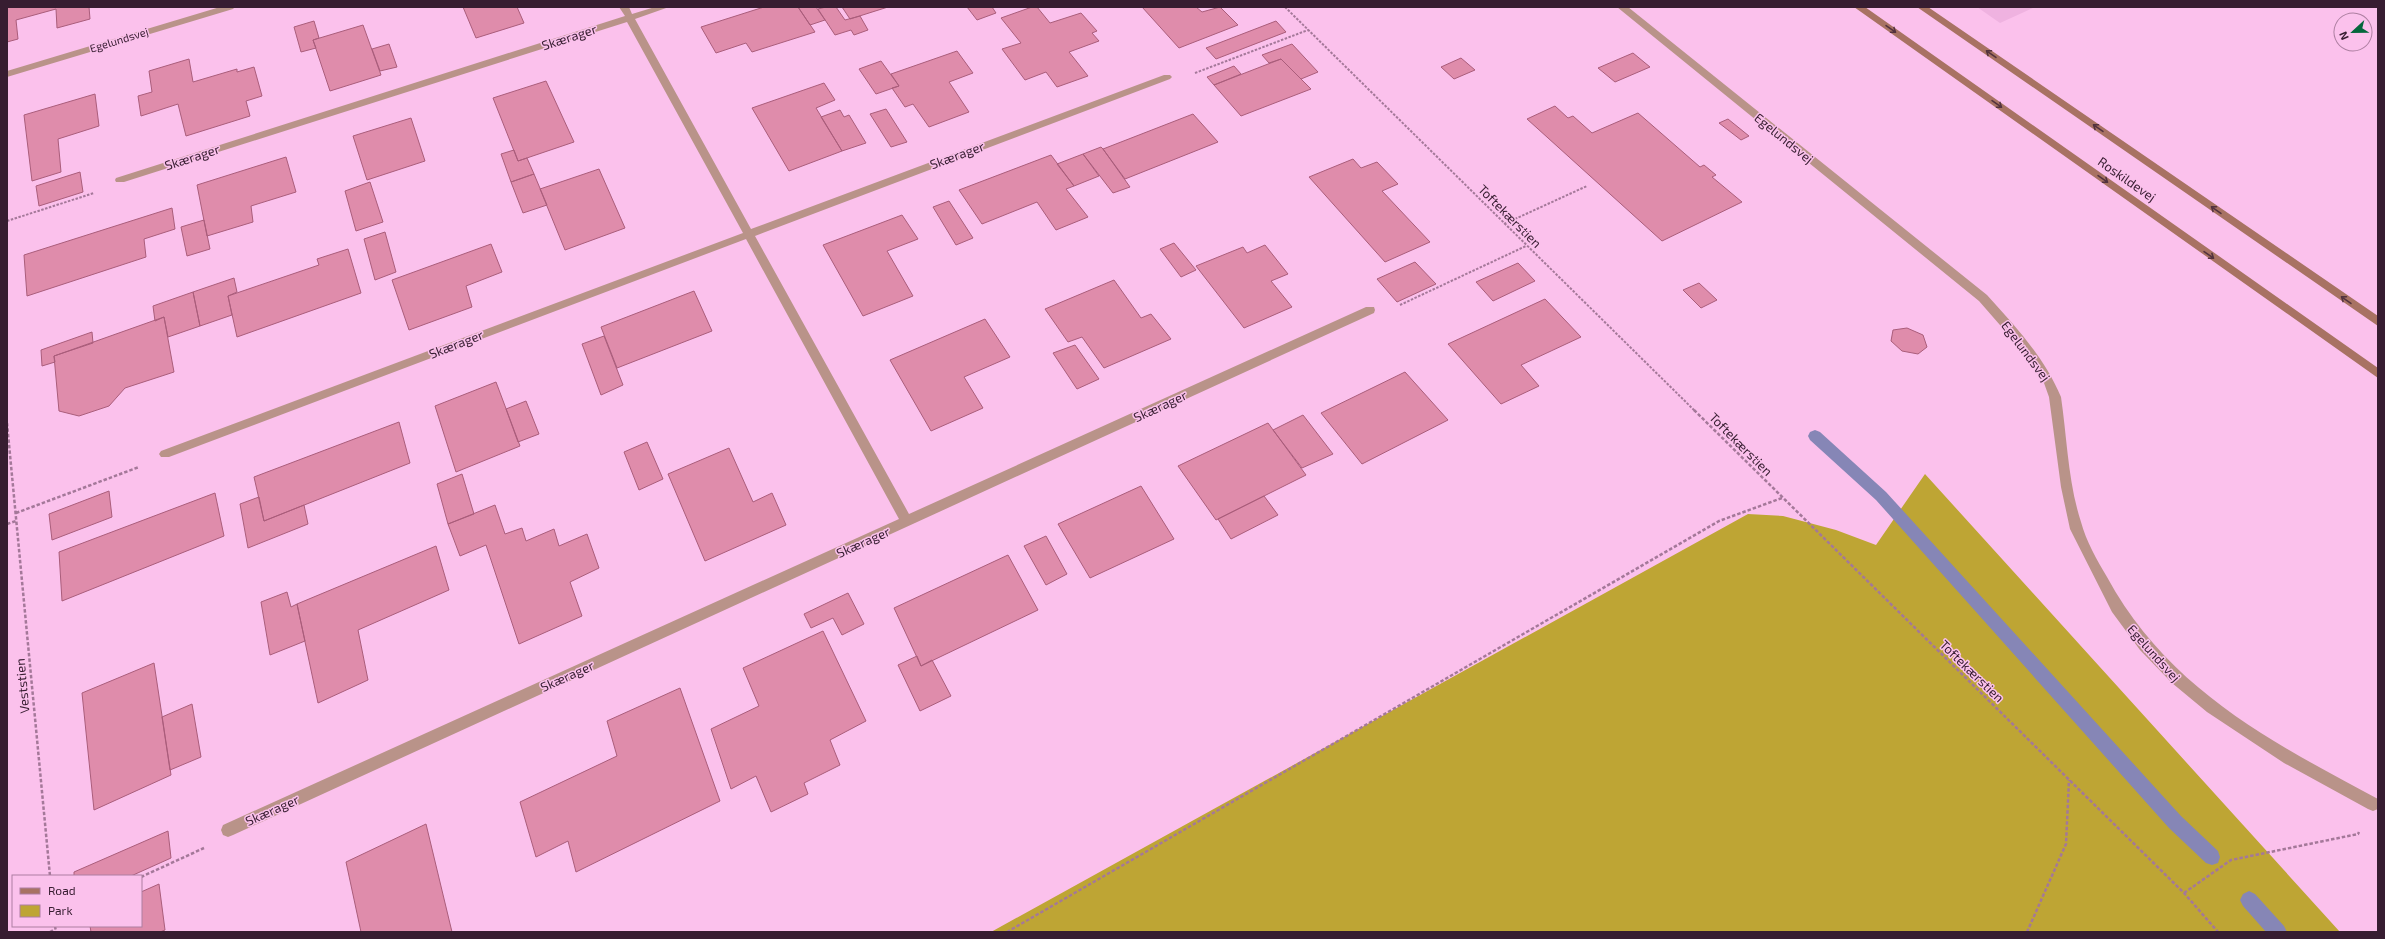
<svg xmlns="http://www.w3.org/2000/svg" width="2385" height="939" viewBox="0 0 2385 939" font-family="'Exo 2',sans-serif">
<style>
.built{fill:#efb2e0}
.green{fill:#bea534}
.lines{fill:none;stroke-linecap:round;stroke-linejoin:round}
.stream{fill:#8686b6;fill-rule:evenodd}
.building{fill:#df8cab;stroke:#aa5d7b}
.path-far1{stroke:#a47899;stroke-width:2;stroke-dasharray:2.5 1.5;stroke-linecap:butt}
.path{stroke:#a47899;stroke-width:2.5;stroke-dasharray:3.5 2;stroke-linecap:butt}
.street{fill:#b99389;fill-rule:evenodd}
.secondary{fill:#a87263;fill-rule:evenodd}
.oneway{stroke:#53323e}
.labels{text-anchor:middle;stroke-width:3;stroke-linejoin:round;paint-order:stroke}
.far-street-label{font-size:11px;fill:#371d31;stroke:#fbc1ec}
.street-label{font-size:13px;fill:#371d31;stroke:#fbc1ec}
</style>
<rect width="100%" height="100%" fill="#fbc1ec"/>
<path class="built" d="M1977 7H2035L2000 23Z"/>
<path class="green" d="M1925 474 2340 932H991L1748 514 1783 516 1836 530 1876 545Z"/>
<g class="lines">
<path class="stream" d="M1815 430 1820 432 1886 492 2181 816 2218 851 2220 857 2218 863 2212 865 2206 863 2169 828 1876 500 1810 440 1808 436 1810 432Z
M2249 891 2255 894 2284 926 2287 932H2266L2243 906 2240 900 2243 894Z"/>
</g>
<path class="building" d="M7 7H89L90 19 57 28 56 9 16 20 18 39 7 42Z
M463 7H517L524 23 476 38Z
M764 7H798L815 32 752 52 746 43 716 53 701 27Z
M798 7H816L825 20 810 25Z
M826 7H836L845 20 860 16 868 30 854 35 851 30 835 35 818 9Z
M842 7H888L850 19Z
M967 7H992L996 13 977 20Z
M1032 7H1037L1050 23 1081 13 1097 31 1092 33 1099 41 1069 52 1088 76 1057 87 1046 72 1025 80 1002 49 1021 43 1001 18Z
M1142 7H1196L1202 12 1220 7 1238 25 1179 48Z
M314 21 319 38 313 40 316 48 301 52 294 27Z
M1276 21 1286 32 1216 59 1206 48Z
M363 25 381 75 330 91 313 40Z
M389 44 397 67 380 71 372 49Z
M1292 44 1318 72 1301 79 1281 59 1269 63 1262 55Z
M957 51 973 73 949 82 969 112 929 127 913 104 905 107 892 88 899 86 891 74Z
M1633 53 1650 67 1615 82 1598 68Z
M1461 58 1475 70 1454 79 1441 67Z
M189 59 193 82 237 69V72L254 67 262 96 246 101 250 116 186 136 178 104 141 116 138 96 152 92 149 71Z
M1281 59 1311 89 1241 116 1214 85Z
M881 61 899 86 876 94 859 69Z
M1234 66 1241 74 1214 85 1207 77Z
M546 81 574 142 518 161 493 98Z
M824 83 835 100 816 108 842 151 789 171 752 108Z
M95 94 99 126 58 139 61 172 32 181 24 115Z
M1555 106 1568 118 1573 116 1592 133 1638 113 1700 167 1704 165 1716 175 1712 177 1742 202 1662 241 1527 119Z
M886 109 907 142 891 147 870 114Z
M840 110 844 117 849 115 866 143 842 151 821 117Z
M1193 114 1218 142 1125 179 1103 149Z
M411 118 425 161 367 180 353 136Z
M1728 119 1749 136 1741 140 1719 123Z
M1101 147 1103 149 1130 187 1113 193 1083 154Z
M514 150 518 161 527 158 534 174 511 182 501 154Z
M1083 154 1099 176 1074 186 1057 164Z
M1051 155 1074 186 1066 189 1088 217 1056 230 1037 202 982 224 959 190Z
M286 157 296 192 251 206 253 222 207 236 197 185Z
M1353 159 1361 168 1377 162 1398 184 1382 191 1430 242 1385 262 1309 177Z
M599 169 625 228 565 250 540 189Z
M80 172 83 192 39 206 36 186Z
M534 174 547 205 523 213 511 182Z
M370 182 383 222 356 231 345 191Z
M949 201 973 238 956 245 933 207Z
M172 208 175 229 144 239 146 257 27 296 24 255Z
M902 215 918 239 887 251 913 296 863 316 823 245Z
M204 220 210 249 187 256 181 227Z
M385 232 396 272 375 280 364 239Z
M1174 243 1196 270 1181 277 1160 249Z
M491 244 502 272 466 286 472 307 409 330 392 280Z
M1265 245 1288 274 1271 281 1292 307 1244 328 1196 266 1243 247 1247 253Z
M348 249 361 293 237 337 228 296 319 265 317 259Z
M1415 262 1436 284 1397 302 1377 279Z
M1518 263 1535 281 1493 301 1476 282Z
M234 278 237 292 228 296 232 315 200 326 193 292Z
M1114 280 1141 318 1151 314 1171 339 1104 368 1082 337 1068 342 1045 309Z
M1699 283 1717 300 1701 308 1683 290Z
M694 291 712 331 617 368 601 327Z
M193 292 200 326 168 337 164 317 155 321 153 306Z
M1545 299 1581 337 1521 365 1539 386 1501 404 1448 344Z
M164 317 174 372 125 388 109 406 79 416 59 411 54 356Z
M985 319 1010 357 964 377 983 408 931 431 890 360Z
M1907 328 1923 335 1927 347 1918 354 1902 351 1891 341 1893 330Z
M92 332 93 343 54 356 55 362 42 366 41 350Z
M604 336 623 385 601 395 582 344Z
M1075 345 1099 379 1077 389 1053 353Z
M1405 372 1448 420 1362 464 1321 413Z
M496 382 520 446 456 472 435 406Z
M526 401 539 434 518 442 506 409Z
M1303 415 1333 454 1302 468 1273 430Z
M399 422 410 463 264 521 254 477Z
M1268 423 1306 475 1216 520 1178 466Z
M647 442 663 479 639 490 624 452Z
M729 448 753 502 772 493 786 525 705 561 668 474Z
M462 474 474 514 448 524 437 484Z
M1141 486 1174 539 1090 578 1058 524Z
M109 491 112 517 52 540 49 514Z
M215 493 224 536 62 601 59 552Z
M1264 496 1278 515 1231 539 1218 519Z
M259 497 264 521 304 505 308 524 248 548 240 504Z
M495 505 505 534 522 528 526 541 554 529 559 546 587 534 599 568 570 582 582 616 519 644 486 545 460 556 448 524Z
M1046 536 1067 574 1046 585 1024 546Z
M436 546 449 590 358 630 368 680 318 703 297 604Z
M1008 555 1038 610 921 666 894 608Z
M287 592 291 607 297 604 305 641 270 655 261 602Z
M848 593 864 624 842 635 833 618 811 628 804 614Z
M823 631 866 721 830 740 840 765 804 783 808 794 771 812 756 776 731 789 711 729 759 706 743 668Z
M917 656 921 666 932 660 951 696 920 711 898 665Z
M154 663 171 775 94 810 82 693Z
M680 688 720 801 576 872 568 841 536 857 520 802 617 756 607 721Z
M192 704 201 757 170 770 162 717Z
M426 824 452 932H361L346 862Z
M168 831 171 858 131 876H74V872Z
M159 884 165 930 160 932H91L90 926H141V892Z"/>
<g class="lines">
<path class="path-far1" d="M1285 7 1695 411
M1195 73 1308 30
M7 221 94 193
M1504 224 1587 186
M1400 305 1526 246"/>
<path class="path" d="M1694 410 2184 893 2218 932
M7 423 50 876
M16 513 139 467
M7 524 16 521
M141 877 204 848
M2184 893 2231 860 2358 834 2359 832
M55 926 56 932
M50 932 55 929
M1007 932 1719 521 1782 498
M2027 932 2066 844 2069 780"/>
<path class="street" d="M220 7H235L233 9 7 77V71Z
M619 7H629L632 14 655 7H669L635 19 751 229 1164 75H1170L1172 77 1170 79 755 236 909 514 1366 307H1374L1375 310 1374 313 233 835 228 837 223 835 221 830 223 825 899 519 746 239 169 457H161L159 454 161 451 743 233 627 22 124 182H116L115 180 116 178 625 16Z
M1617 7H1628L1987 295C2016 327 2044 357 2061 397 2067 438 2068 482 2081 522 2086 541 2097 560 2107 577 2168 689 2270 741 2378 799V809L2373 811 2368 809 2284 763 2207 712 2172 683 2140 650 2112 612 2070 529 2061 487 2049 397 2044 383 2020 348 1979 301Z"/>
<path class="secondary" d="M1854 7H1865L2378 368V378Z
M1917 7H1928L2378 316V326Z"/>
</g>
<defs><path id="oneway-shaft" d="M-6 0H5M1.5-3L5.5 0L1.5 3" fill="none" stroke-width="1.6" stroke-linecap="round" stroke-linejoin="round"/></defs>
<g class="oneway">
<use href="#oneway-shaft" transform="translate(1891 29) rotate(35)"/>
<use href="#oneway-shaft" transform="translate(1991 54) rotate(-145)"/>
<use href="#oneway-shaft" transform="translate(1997 104) rotate(35)"/>
<use href="#oneway-shaft" transform="translate(2098 128) rotate(-145)"/>
<use href="#oneway-shaft" transform="translate(2103 179) rotate(35)"/>
<use href="#oneway-shaft" transform="translate(2216 210) rotate(-145)"/>
<use href="#oneway-shaft" transform="translate(2209 255) rotate(35)"/>
<use href="#oneway-shaft" transform="translate(2346 300) rotate(-145)"/>
</g>
<g class="labels">
<g class="far-street-label">
<text transform="translate(119 40) rotate(-17)" y="4">Egelundsvej</text>
</g>
<g class="street-label">
<text transform="translate(569 37) rotate(-18)" y="5">Skærager</text>
<text transform="translate(1784 138) rotate(39)" y="5">Egelundsvej</text>
<text transform="translate(957 155) rotate(-20)" y="5">Skærager</text>
<text transform="translate(192 157) rotate(-18)" y="5">Skærager</text>
<text transform="translate(2127 179) rotate(35)" y="5">Roskildevej</text>
<text transform="translate(1510 216) rotate(45)" y="5">Toftekærstien</text>
<text transform="translate(456 344) rotate(-21)" y="5">Skærager</text>
<text transform="translate(2026 351) rotate(53)" y="5">Egelundsvej</text>
<text transform="translate(1160 406) rotate(-25)" y="5">Skærager</text>
<text transform="translate(1741 444) rotate(45)" y="5">Toftekærstien</text>
<text transform="translate(863 542) rotate(-24)" y="5">Skærager</text>
<text transform="translate(2154 653) rotate(48)" y="5">Egelundsvej</text>
<text transform="translate(1972 671) rotate(44)" y="5">Toftekærstien</text>
<text transform="translate(567 676) rotate(-24)" y="5">Skærager</text>
<text transform="translate(22 686) rotate(-95)" y="5">Veststien</text>
<text transform="translate(272 810) rotate(-24)" y="5">Skærager</text>
</g>
</g>
<rect width="2385" height="939" fill="none" stroke="#371d31" stroke-width="16"/>
<rect x="12" y="875" width="130" height="52" fill="#fbc1ec" stroke="#ad7fa1"/>
<rect x="20" y="888" width="20" height="6" fill="#a87263" stroke="#ad7fa1"/>
<text x="48" y="895" font-size="12" fill="#371d31">Road</text>
<rect x="20" y="905" width="20" height="12" fill="#bea534" stroke="#ad7fa1"/>
<text x="48" y="915" font-size="12" fill="#371d31">Park</text>
<g transform="translate(2353 32) rotate(248)"><circle r="19" fill="#fbc1ec" stroke="#ad7fa1"/>
<path d="M0-3L7 15L0 10L-7 15Z" fill="#04673c"/>
<text y="-6" font-size="11" font-weight="bold" text-anchor="middle" fill="#371d31">N</text>
</g>
</svg>
